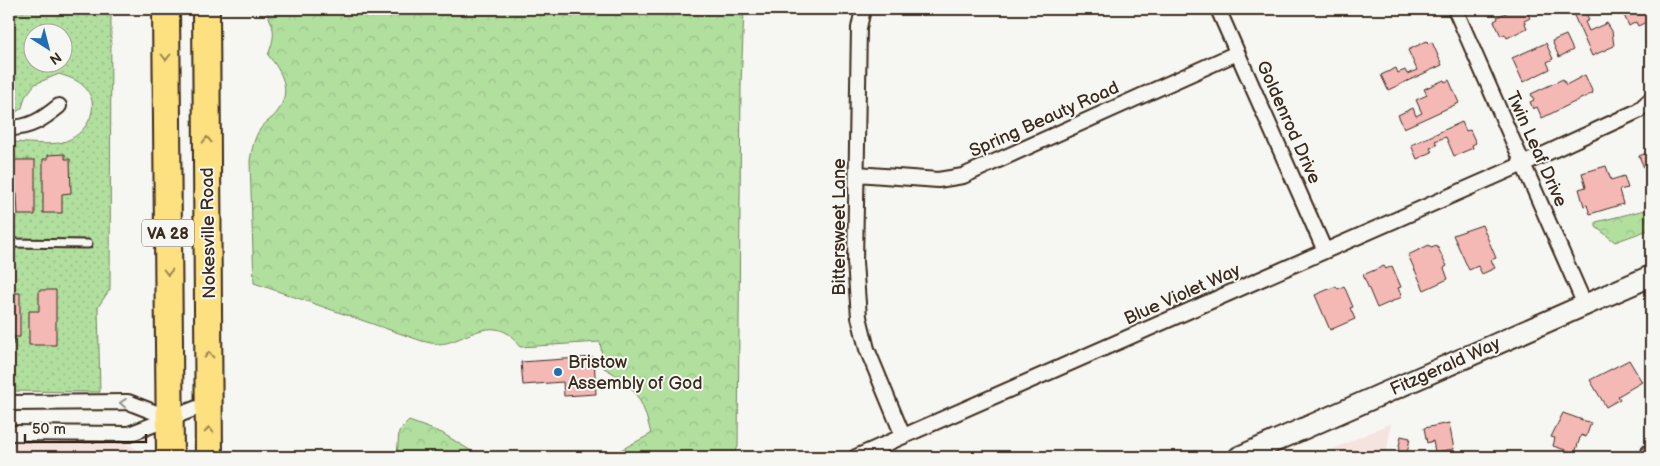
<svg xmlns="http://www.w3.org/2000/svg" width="1660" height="466" viewBox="0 0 1660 466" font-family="'Balsamiq Sans',sans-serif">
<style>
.built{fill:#f5e3e0}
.grass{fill:url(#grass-dots);stroke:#76845e;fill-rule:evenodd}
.forest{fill:url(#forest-crowns);stroke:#76845e}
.building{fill:#f4b8b5;stroke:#3b2a1e}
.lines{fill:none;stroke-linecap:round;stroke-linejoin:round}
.lane-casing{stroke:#3b2a1e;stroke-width:11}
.street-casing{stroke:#3b2a1e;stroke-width:18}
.secondary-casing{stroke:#3b2a1e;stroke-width:24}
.highway-casing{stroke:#3b2a1e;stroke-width:30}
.lane{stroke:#f6f6f2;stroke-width:7}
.street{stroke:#f6f6f2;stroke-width:14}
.secondary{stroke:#f6f6f2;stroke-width:20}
.highway{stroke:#fde080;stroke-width:26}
.oneway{stroke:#9c854f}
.oneway2{stroke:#989088}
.poi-dot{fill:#1f6fb2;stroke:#f6f6f2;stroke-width:2}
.labels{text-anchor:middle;stroke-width:4;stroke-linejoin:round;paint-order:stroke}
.shield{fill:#f6f6f2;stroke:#73675e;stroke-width:1}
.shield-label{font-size:16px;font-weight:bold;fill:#3b2a1e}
.street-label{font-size:18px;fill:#3b2a1e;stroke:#f6f6f2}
.poi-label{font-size:18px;fill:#3b2a1e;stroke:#f6f6f2;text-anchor:start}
</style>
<defs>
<pattern id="grass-dots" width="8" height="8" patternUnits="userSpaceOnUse" patternTransform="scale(1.25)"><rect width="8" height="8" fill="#b1df9e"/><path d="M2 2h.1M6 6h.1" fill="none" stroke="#99c088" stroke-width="1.8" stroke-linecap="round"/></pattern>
<pattern id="forest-crowns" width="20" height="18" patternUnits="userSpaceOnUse" patternTransform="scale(1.25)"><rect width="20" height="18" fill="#b1df9e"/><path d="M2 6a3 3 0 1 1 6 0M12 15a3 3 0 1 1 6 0" fill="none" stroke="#99c088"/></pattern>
</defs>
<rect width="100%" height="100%" fill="#f6f6f2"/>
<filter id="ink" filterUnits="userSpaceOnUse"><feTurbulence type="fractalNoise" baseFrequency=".02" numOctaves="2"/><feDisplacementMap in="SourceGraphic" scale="10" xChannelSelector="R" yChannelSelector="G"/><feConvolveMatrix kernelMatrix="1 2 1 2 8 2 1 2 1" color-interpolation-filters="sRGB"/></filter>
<g filter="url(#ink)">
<path class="built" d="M1391 423 1386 457H1316Z
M118 442 132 446 147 457H9V443Z"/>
<path class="grass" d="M9 9H111L110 289 98 307 100 392 9 391V142C23 142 50 146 63 142 90 134 106 99 77 81 72 78 65 76 59 74L35 84 25 97 22 108 9 117ZM32 32H62V62H32Z"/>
<path class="forest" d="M265 9H744L741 84 738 447 732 457H397L399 431 409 421 442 433 473 452 514 455 575 452 595 457 613 454 651 434C643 400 635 385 604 368L600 342 520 347C516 343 512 335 507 333 484 319 460 344 438 344 433 344 427 342 422 341L254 283 250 161C252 149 254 137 261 128 266 121 274 118 278 111 292 90 282 72 268 55 276 34 275 29 265 9Z
M1645 210 1651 211V229L1615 242 1596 227V222Z"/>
<path class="building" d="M1514 9H1525L1530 18 1524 21 1527 28 1507 38 1505 34 1501 36 1494 21 1498 19 1497 17Z
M1536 9H1552L1539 15Z
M1571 9H1589L1590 11 1586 13 1589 20 1585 22 1589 31 1607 23 1612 31 1614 46 1592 56Z
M1621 9H1651V20L1638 26 1636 22 1629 26Z
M1566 35 1573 50 1559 57 1552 41Z
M1427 41 1428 44 1432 42 1442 65 1388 90 1381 75 1396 68 1398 73 1405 70 1407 74 1417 70 1408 50Z
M1546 43 1553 59 1547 62 1550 69 1523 82 1512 58Z
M1585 75 1593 93 1542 118 1537 107 1533 109 1530 102 1534 100 1531 94 1563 79 1566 85Z
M1444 80 1445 82 1449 80 1459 103 1404 128 1398 115 1413 108 1416 116 1422 113 1416 100 1427 95 1424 89Z
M1462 122 1466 131 1470 130 1476 143 1472 145 1473 148 1454 156 1446 137 1435 141 1437 145 1430 148 1432 152 1417 159 1411 145Z
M1651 144V184L1639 156 1651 151 1648 145Z
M65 154V159H70L71 193 62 194V213H43V159H48V155Z
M9 160H35V215H18L17 194H9Z
M1606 166 1611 180 1624 176 1628 188 1619 190 1623 204 1590 214 1587 205 1584 206 1579 189 1586 187 1582 173Z
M1482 225 1496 258 1491 260 1495 268 1482 274 1478 266 1469 270 1453 235Z
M1429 245 1431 248 1437 246 1447 266 1444 268 1448 279 1424 290 1408 255Z
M1384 266 1386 269 1392 266 1401 287 1398 288 1402 297 1377 308 1363 275Z
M1336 286 1338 289 1344 286 1353 307 1350 308 1355 319 1330 330 1315 295Z
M39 290H56V345H29V311H39Z
M9 293H20V337H14L13 345H9Z
M594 357 596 394 564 396 563 382 523 385 521 362Z
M1629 360 1642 382 1618 396 1620 399 1606 407 1590 380Z
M1563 413 1591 423 1586 437 1581 435 1575 453 1553 446 1555 438 1551 437Z
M1449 423 1454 449 1435 452 1433 441 1427 443 1424 428Z
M1401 436 1410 438 1407 454 1398 452Z"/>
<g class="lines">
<g class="lane-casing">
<path id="lane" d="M9 243 88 244"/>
</g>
<g class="street-casing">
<path id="street" d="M863 9 859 28 855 262 859 317 867 349 903 436
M1218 9 1325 251
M1455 9 1585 305
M9 128C30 128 43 119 59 106
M857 174 938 180 963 176 1237 53
M9 403 128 402 169 418
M9 433 129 434 210 403
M1649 452 1651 455
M856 457 1523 164 1638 111 1651 99"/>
</g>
<g class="secondary-casing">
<path id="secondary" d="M1239 457 1651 276"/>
</g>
<g class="highway-casing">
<path id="highway" d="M166 9 170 457
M206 9 209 457"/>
</g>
<use href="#lane" class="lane"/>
<use href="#street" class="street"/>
<use href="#secondary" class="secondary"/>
<use href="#highway" class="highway"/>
</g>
<defs><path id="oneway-chevron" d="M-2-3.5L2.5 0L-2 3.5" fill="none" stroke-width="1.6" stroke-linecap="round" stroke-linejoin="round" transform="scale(1.25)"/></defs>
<g class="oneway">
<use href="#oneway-chevron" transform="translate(166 57) rotate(90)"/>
<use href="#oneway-chevron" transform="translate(207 140) rotate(-91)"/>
<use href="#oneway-chevron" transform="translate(168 272) rotate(90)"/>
<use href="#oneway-chevron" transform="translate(209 355) rotate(-91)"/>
<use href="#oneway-chevron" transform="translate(209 430) rotate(-90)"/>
</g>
<use class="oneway2" href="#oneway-chevron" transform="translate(123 403) rotate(-175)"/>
</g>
<circle class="poi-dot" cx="558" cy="372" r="5"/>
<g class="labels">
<rect class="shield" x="142" y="219.5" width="52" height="27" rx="4"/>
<g class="shield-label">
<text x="168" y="239">VA 28</text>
</g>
<g class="street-label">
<text transform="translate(1044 119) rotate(-24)" y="6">Spring Beauty Road</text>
<text transform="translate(1289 122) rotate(66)" y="6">Goldenrod Drive</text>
<text transform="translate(1537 149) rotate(66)" y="6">Twin Leaf Drive</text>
<text transform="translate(839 227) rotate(-90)" y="6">Bittersweet Lane</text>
<text transform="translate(208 233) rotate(-91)" y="6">Nokesville Road</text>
<text transform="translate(1182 294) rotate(-24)" y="6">Blue Violet Way</text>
<text transform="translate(1445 366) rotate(-24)" y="6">Fitzgerald Way</text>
</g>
<g class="poi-label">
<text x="568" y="368">Bristow<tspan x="568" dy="21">Assembly of God</tspan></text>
</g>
</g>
<rect width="1660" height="466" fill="none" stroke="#f6f6f2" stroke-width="30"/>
<rect x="15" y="15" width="1630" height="436" fill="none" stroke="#3b2a1e" stroke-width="2" filter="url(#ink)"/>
<g transform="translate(48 48) rotate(144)"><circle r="24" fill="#f6f6f2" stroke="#aba49d"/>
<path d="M0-4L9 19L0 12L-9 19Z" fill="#1f6fb2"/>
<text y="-8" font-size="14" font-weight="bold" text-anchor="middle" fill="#3b2a1e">N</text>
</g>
<path d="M25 434v8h121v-8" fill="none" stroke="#3b2a1e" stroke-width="2.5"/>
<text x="32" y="434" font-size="15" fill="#3b2a1e" stroke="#f6f6f2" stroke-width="4" paint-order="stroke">50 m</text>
</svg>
